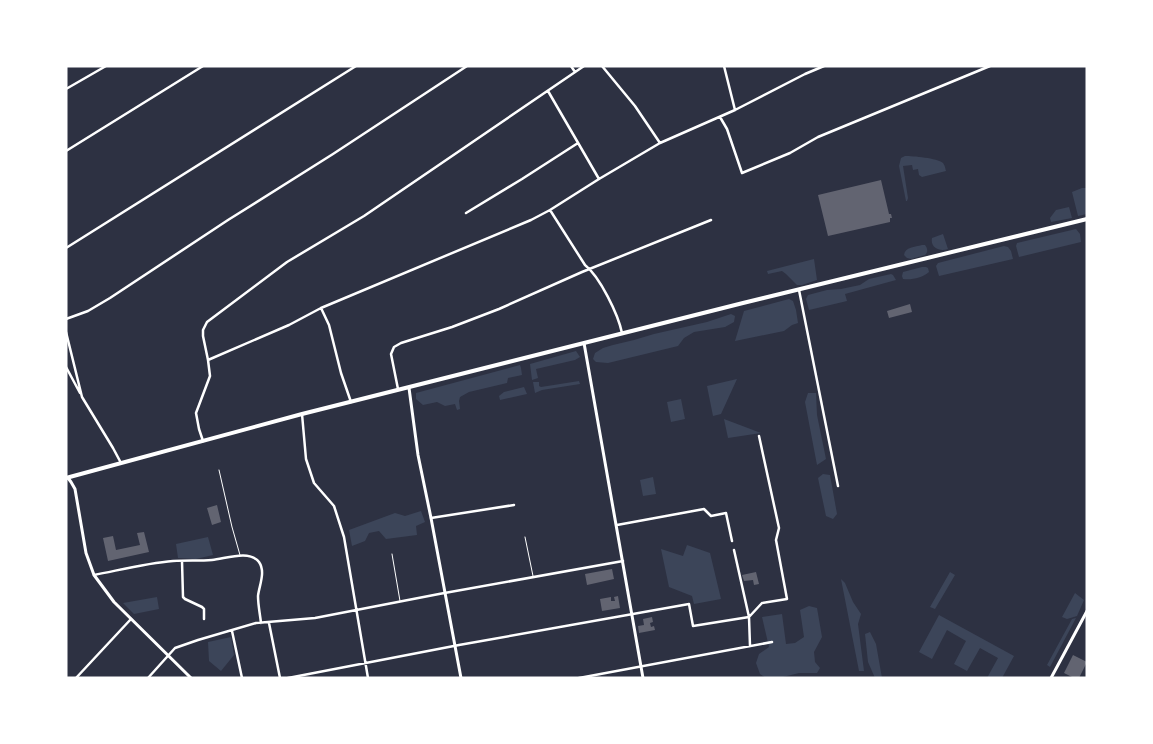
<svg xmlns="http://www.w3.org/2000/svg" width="1153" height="744" viewBox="0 0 1153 744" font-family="Lato,sans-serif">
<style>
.green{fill:#3c4559}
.building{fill:#626471}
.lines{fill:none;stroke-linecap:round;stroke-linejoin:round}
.service{stroke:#fff;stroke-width:1}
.minor{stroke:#fff;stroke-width:2.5}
.tertiary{stroke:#fff;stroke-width:3}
.secondary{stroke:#fff;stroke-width:3}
.primary{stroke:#fff;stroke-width:4}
</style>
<rect width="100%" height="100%" fill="#2d3142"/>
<path class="green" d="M905 156C913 156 937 158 943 163 945 166 945 167 946 171L922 177 919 175 918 169 913 170 912 165 903 166 908 198 907 201H906L899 166 901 158Z
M1082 188H1087V214L1078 216 1072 192Z
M1069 207 1072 218 1051 222 1050 218 1056 210Z
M1076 229 1080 234 1081 242 1019 257 1016 246 1017 243Z
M943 234 948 249C940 252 930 248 932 238Z
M922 245H925C928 249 928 252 925 255L911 259 907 258 904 255C905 247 915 247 922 245Z
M1004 246 1008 247 1011 251 1013 259 939 276 936 266 938 263Z
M814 259 817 280 802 285H797L786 274 782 271 768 274 767 271Z
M922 267H926L928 268 929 272C922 278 912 280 903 279L902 276 903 272Z
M891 274 893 275 896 280 845 294 847 301 809 310 806 299 808 295 827 290 841 289 860 285 869 279Z
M789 299 793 301 796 310 798 323 792 325 784 331 735 341 744 311Z
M731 314 735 316 734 322 725 327 694 332 684 338 678 346 608 363 596 362 593 359 595 353 603 348 613 345 634 340 654 334 707 322Z
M576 351 580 357 575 360 536 369 538 378 532 380 530 364Z
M520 365 521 368 522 375 508 378 507 383 469 392 460 397 459 401 460 409 457 410 455 404 445 406 437 402 423 405 416 399V393Z
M737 379 721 414 713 416 707 386Z
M579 381 580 384 542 390 535 393 533 382H539V386L541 387Z
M524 387 527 394 500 400 499 396 504 392Z
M808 393H816L817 415 826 459 817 465 805 402Z
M681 399 685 419 671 422 667 402Z
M724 419 761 433 728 438Z
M823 474 830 475 837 514 833 519 826 516 818 478Z
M653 477 656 494 643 496 640 480Z
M421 511 425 522 416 526 417 535 386 539 379 531 369 533 365 541 352 546 349 530 395 513 405 516Z
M208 537 213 555 196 559 178 558 176 544Z
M687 545 710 553 721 599 694 604 692 596 669 587 661 549 683 556Z
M950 572 955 575 935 609 930 607Z
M841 579 845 583 853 602 861 614 858 624 864 671H859Z
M1075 593 1084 600 1077 616 1067 619 1062 617Z
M157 597 159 609 134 614 123 603Z
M809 606 817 608 822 637 814 652 815 662 820 668 817 673H799L779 678H766L760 674 756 663 759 654 769 647 762 617 782 614 786 644 795 643 804 637 800 610Z
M939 615 1014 656 1002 678H987L998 658 980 648 967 671 954 664 966 641 947 630 932 659 919 652Z
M1076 618 1050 667 1047 665 1072 619Z
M870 632 876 644 882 678H875L868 662 865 634Z
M231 637 234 655 221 671 209 661 208 642Z"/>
<path class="building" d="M881 180 889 214H891L892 218H890V222L828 236 818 195Z
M910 304 912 312 889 318 887 311Z
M217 505 221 522 212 525 207 508Z
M144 532 149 552 108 561 103 538 113 536 116 550 140 545 137 533Z
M612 569 614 579 587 585 585 574Z
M756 572 759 584 754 585 753 580 744 581 742 575Z
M618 596 620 608 602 611 600 599 611 597V601H615L614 597Z
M652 617 653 622 650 623 651 627 654 626 655 630 639 633 638 626 644 625 643 619Z
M1073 655 1087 662 1079 678H1074L1064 673Z"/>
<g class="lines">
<path class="service" d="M219 470 232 527 240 555
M525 537 533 576
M392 554 400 601"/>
<path class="minor" d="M571 66 575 72
M602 66 635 106 660 143
M724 66 735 110
M66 89 106 66
M548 91 599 179
M720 117 727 129 742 173 790 153 818 137 990 66
M66 151 203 66
M550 210 585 265C600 277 618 314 622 333
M466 213 522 179 578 143
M66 248 356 66
M799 290 838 486
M321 308 329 325 341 373 351 402
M66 319 88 311 110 298 228 220 333 154 467 66
M66 332 82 397 113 448 121 463
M208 360 289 325 321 308 531 220 550 210 599 179 660 143 735 110 805 74 824 66
M66 367 80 393
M398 389 391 354 394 347 401 343 452 327 499 309 582 272 711 220
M302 414 306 459 314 483 334 506 344 537 368 678
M203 441 199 429 196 413 210 376 208 360 203 336V330L207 322 287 262 364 216 584 66
M431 518 514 505
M617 525 704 509 711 516 726 513 732 541
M734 550 749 617 750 646
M182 561 183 597 185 599 202 607 204 609V619
M94 575C120 570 147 563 173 561 186 560 199 561 212 560 225 559 249 549 259 562 266 572 259 586 258 596 258 605 260 614 261 623
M269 623 280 678
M232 631 242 678
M76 678 131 619
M148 678 175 648 198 640 256 623 315 618 439 594 623 561
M288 678 459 645 689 604 693 626 749 617 762 603 787 599 776 540 779 528 759 436
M579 678 772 642"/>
<path class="tertiary" d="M584 343 643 678
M409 388 418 455 431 518 461 678
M68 478 71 482 75 489 86 553 94 575 114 602 191 678"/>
<path class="secondary" d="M1051 678 1087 611"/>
<path class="primary" d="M66 478 302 414 743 303 1087 219"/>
</g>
<rect width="1153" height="744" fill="none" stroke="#ffffff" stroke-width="135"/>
</svg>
